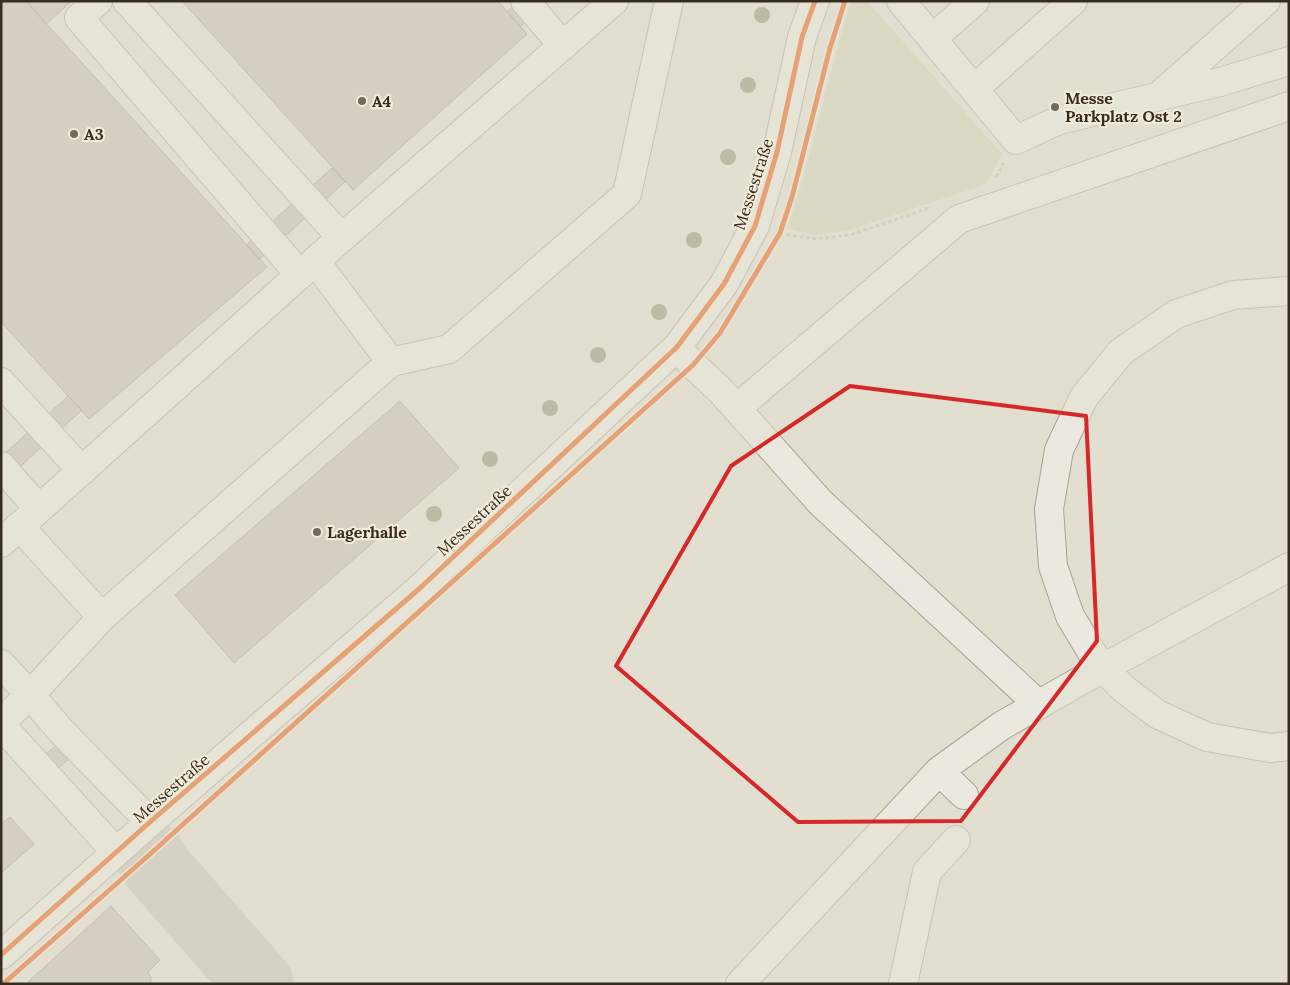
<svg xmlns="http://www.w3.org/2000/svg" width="1290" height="985" viewBox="0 0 1290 985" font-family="Lora,serif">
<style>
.green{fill:#d0d2b4}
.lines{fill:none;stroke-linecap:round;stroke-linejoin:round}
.taxiway{stroke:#c6c3b8;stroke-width:70}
.building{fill:#c6bdb1;stroke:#a29a8f}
.minor-casing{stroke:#a8a398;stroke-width:30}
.path{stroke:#c4c0b7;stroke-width:3;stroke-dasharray:4 2.5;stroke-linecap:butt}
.minor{stroke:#ebe8e0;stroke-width:28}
.cycleway-casing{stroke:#f2ebd7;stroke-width:8}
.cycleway{stroke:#e8590c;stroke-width:5}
.tree{fill:#8c9074}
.marked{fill:none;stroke:#d62828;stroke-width:4;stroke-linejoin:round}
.poi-dot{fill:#726a5e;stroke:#f2ebd7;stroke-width:2}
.labels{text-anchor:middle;stroke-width:4.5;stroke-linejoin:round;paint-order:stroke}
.poi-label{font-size:16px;font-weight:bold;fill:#362c21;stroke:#f2ebd7;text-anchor:start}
.street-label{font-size:16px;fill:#362c21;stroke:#f2ebd7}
</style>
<rect width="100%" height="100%" fill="#e2ded0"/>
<path class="green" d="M851 1H867L1002 154 987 182 981 186 849 230 816 235 788 229C812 154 828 77 851 1Z"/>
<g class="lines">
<path class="taxiway" d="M149 855 159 870 259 984"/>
</g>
<path class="building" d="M1 1H26L267 267 89 419 1 322Z
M26 1H72L46 24Z
M182 1H498L527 34 353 190Z
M519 1H548L520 27 507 12Z
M332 168 345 182 259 260 246 245Z
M68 396 82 410 1 484V457Z
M400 401 459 468 234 663 175 595Z
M57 745 69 759 59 768 46 754Z
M10 817 34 844 1 873V824Z
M111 906 160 960 148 972 151 977V984H26Z"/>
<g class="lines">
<g class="minor-casing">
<path id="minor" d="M98 1 79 18 300 275
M127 1 342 238
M525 1 563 46
M901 1 1016 140 1059 120 1220 82 1289 61
M932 39 975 1
M974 89 1073 1
M1160 95 1266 1
M1289 291 1233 295 1176 314 1121 352 1084 397 1059 450 1049 509 1053 566 1070 616 1094 656 1103 668 1124 689 1157 714 1207 737 1270 748 1289 746
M677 347 693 365 719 389 820 502 1039 705
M391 362 449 349 627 194 669 1
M1 382 82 471
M737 408 959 219 1289 106
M1 466 39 509
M19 526 102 617
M1 543 315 261 614 1
M1 664 30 695 62 732 150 822
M1 722 30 695 102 617 391 362 315 261
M1 725 116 852
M939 771 964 795
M1 955 150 822 419 589 677 347 724 284 755 226 777 152 802 37 815 1
M740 984 939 771 1001 726 1103 668 1289 567
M903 984 927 872 956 840"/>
</g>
<path class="path" d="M996 177 1004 163
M780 234 815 239 850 235 929 208"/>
<use href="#minor" class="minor"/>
<g class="cycleway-casing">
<path id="cycleway" d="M1 955 150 822 419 589 677 347 724 284 755 226 777 152 802 37 815 1
M3 984 149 855 693 365 720 333 780 233 792 197 830 48 845 1"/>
</g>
<use href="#cycleway" class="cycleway"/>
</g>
<g class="tree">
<circle cx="762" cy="15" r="8"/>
<circle cx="748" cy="85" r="8"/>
<circle cx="728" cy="157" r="8"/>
<circle cx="694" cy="240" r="8"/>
<circle cx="659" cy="312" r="8"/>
<circle cx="598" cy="355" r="8"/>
<circle cx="550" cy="408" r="8"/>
<circle cx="490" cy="459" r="8"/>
<circle cx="434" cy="514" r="8"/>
</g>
<path d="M0 0H1290V985H0ZM850 386 1086 416 1097 641 961 821 798 822 616 666 731 466Z" fill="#e2ded0" fill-opacity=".55" fill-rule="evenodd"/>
<path class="marked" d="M850 386 1086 416 1097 641 961 821 798 822 616 666 731 466Z"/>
<g class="poi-dot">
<circle cx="362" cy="101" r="5"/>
<circle cx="1055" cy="107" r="5"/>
<circle cx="74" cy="134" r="5"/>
<circle cx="317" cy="532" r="5"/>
</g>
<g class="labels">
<g class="poi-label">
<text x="1065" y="104">Messe<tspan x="1065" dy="18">Parkplatz Ost 2</tspan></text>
<text x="372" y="107">A4</text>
<text x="84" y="140">A3</text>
<text x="327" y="538">Lagerhalle</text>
</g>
<g class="street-label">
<text transform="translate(753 184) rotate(-72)" y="6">Messestraße</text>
<text transform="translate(474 520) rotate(-43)" y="6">Messestraße</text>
<text transform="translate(171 788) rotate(-41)" y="6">Messestraße</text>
</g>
</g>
<rect width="1290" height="985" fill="none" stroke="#362c21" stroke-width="5"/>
</svg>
